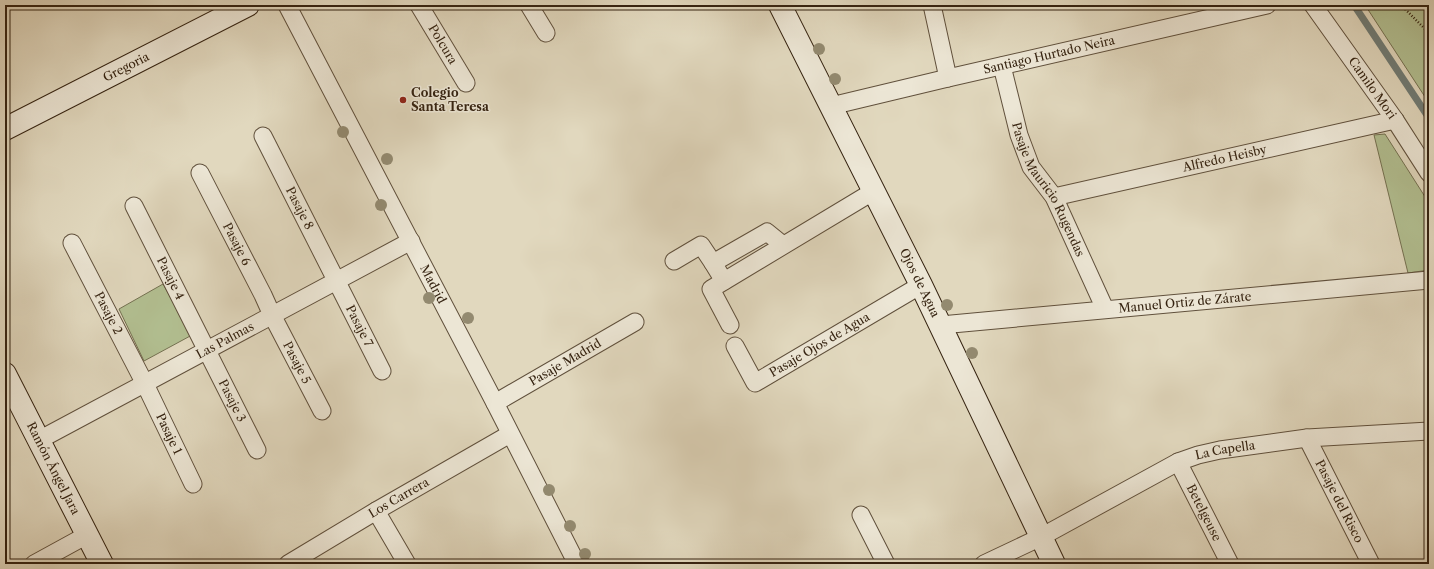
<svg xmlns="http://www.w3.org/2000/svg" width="1434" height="569" viewBox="0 0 1434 569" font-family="'Libre Caslon Text',serif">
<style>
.green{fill:#b2bf91;stroke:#747151}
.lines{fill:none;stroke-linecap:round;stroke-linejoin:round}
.stream{stroke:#707c76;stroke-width:7}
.street-casing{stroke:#60503c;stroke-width:19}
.secondary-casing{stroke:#352311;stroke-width:24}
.path{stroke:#352311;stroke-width:2.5;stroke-dasharray:1 2;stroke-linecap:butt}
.street{stroke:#ece6d5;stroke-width:17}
.secondary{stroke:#ece6d5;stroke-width:22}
.tree{fill:#938a70}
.poi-dot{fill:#8f2418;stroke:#ece6d5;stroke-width:1.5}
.labels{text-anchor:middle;stroke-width:3;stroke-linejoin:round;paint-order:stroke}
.street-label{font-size:12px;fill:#352311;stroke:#ece6d5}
.poi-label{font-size:12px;font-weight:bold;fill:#352311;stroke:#ece6d5;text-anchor:start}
</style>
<rect width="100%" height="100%" fill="#e1d8be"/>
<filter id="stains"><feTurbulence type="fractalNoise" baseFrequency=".005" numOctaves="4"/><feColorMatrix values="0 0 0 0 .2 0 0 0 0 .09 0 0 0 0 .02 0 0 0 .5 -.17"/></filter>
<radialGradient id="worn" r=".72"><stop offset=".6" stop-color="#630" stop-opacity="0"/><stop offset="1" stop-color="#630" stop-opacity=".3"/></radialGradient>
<path class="green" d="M1365 5H1429V103Z
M1385 134 1429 203V270L1408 273 1374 135Z
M163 284 192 335 144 361 119 309Z"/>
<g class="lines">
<path class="stream" d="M1354 5 1429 118"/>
<g class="street-casing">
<g id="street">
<path id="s1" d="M287 5 495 403 577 564"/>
<path id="s2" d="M419 5 466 83"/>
<path d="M529 5 546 33"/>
<path d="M932 5 948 78"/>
<path id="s3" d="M1313 5 1395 120 1429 173"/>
<path id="s4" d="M1002 66 1019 135 1031 167 1054 197 1105 309"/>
<path id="s5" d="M831 106 948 78 1267 5"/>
<path id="s6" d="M263 136 382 371"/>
<path id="s7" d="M200 173 263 295 272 315 322 411"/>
<path id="s8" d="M1054 197 1395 120"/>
<path id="s9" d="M134 206 257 450"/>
<path id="s10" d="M72 243 145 384 193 484"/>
<path d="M674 261 701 245 713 263"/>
<path d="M724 281 713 263 767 232 783 245"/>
<path d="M730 325 711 289 874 191"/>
<path id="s11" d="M941 325 1429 280"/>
<path id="s12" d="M735 346 755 383 921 285"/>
<path id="s13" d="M495 403 635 322"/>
<path id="s14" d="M1307 438 1371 564"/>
<path id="s15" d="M39 440 411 241"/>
<path id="s16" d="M1178 462 1230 564"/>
<path d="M376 511 407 564"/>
<path d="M861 515 886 564"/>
<path d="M34 564 87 535"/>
<path id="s17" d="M288 564 376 511 510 434"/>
<path id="s18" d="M984 564 1041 537 1178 462 1198 455 1220 450 1307 438 1429 431"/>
</g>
</g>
<g class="secondary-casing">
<g id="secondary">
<path id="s19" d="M780 5 921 285 1054 564"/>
<path id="s20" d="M5 129 248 5"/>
<path id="s21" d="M5 374 102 564"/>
</g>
</g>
<path class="path" d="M1401 5 1429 33
M1340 9 1346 5"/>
<use href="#street" class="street"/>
<use href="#secondary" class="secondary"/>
</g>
<g class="tree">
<circle cx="819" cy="49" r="6"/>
<circle cx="835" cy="79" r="6"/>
<circle cx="343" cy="132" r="6"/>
<circle cx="387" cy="159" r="6"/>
<circle cx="381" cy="205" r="6"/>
<circle cx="429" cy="298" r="6"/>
<circle cx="947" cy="305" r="6"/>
<circle cx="468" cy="318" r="6"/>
<circle cx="972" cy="353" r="6"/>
<circle cx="549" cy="490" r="6"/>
<circle cx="570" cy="526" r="6"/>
<circle cx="585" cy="554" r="6"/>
</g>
<circle class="poi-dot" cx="403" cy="100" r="4"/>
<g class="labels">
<g class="street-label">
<text dy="4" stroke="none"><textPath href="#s2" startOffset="46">Polcura</textPath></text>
<text dy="4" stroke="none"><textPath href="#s5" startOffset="224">Santiago Hurtado Neira</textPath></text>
<text dy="4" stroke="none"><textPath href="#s20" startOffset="136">Gregoria</textPath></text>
<text dy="4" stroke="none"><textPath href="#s3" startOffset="102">Camilo Mori</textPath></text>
<text dy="4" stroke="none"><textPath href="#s8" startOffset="175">Alfredo Heisby</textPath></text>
<text dy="4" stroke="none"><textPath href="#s4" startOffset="133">Pasaje Mauricio Rugendas</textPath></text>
<text dy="4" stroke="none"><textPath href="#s6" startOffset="81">Pasaje 8</textPath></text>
<text dy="4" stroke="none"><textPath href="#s7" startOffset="80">Pasaje 6</textPath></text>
<text dy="4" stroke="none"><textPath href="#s9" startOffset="81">Pasaje 4</textPath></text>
<text dy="4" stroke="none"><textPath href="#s19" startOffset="311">Ojos de Agua</textPath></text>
<text dy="4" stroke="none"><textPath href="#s1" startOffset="315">Madrid</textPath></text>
<text dy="4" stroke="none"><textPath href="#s11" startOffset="245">Manuel Ortiz de Zárate</textPath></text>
<text dy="4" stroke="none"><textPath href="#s10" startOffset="79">Pasaje 2</textPath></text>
<text dy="4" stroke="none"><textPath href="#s6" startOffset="213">Pasaje 7</textPath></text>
<text dy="4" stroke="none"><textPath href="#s15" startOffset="211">Las Palmas</textPath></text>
<text dy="4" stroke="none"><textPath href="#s12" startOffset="117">Pasaje Ojos de Agua</textPath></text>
<text dy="4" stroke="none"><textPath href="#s7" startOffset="213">Pasaje 5</textPath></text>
<text dy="4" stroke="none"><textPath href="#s13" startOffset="81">Pasaje Madrid</textPath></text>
<text dy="4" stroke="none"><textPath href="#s9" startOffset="218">Pasaje 3</textPath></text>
<text dy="4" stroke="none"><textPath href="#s10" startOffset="214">Pasaje 1</textPath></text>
<text dy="4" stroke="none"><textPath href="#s18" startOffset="268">La Capella</textPath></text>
<text dy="4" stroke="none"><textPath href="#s21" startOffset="106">Ramón Ángel Jara</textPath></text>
<text dy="4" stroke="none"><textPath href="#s17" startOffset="129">Los Carrera</textPath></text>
<text dy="4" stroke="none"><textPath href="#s14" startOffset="71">Pasaje del Risco</textPath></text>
<text dy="4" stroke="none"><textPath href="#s16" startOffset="57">Betelgeuse</textPath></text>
</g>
<g class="poi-label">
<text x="411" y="97">Colegio<tspan x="411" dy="14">Santa Teresa</tspan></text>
</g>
</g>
<rect width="1434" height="569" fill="none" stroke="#e1d8be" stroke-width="20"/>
<rect x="6" y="6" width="1422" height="557" fill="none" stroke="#352311" stroke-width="2"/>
<rect x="10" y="10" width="1414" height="549" fill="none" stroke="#352311"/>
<rect width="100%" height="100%" filter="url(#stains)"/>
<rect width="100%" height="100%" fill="url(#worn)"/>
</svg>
